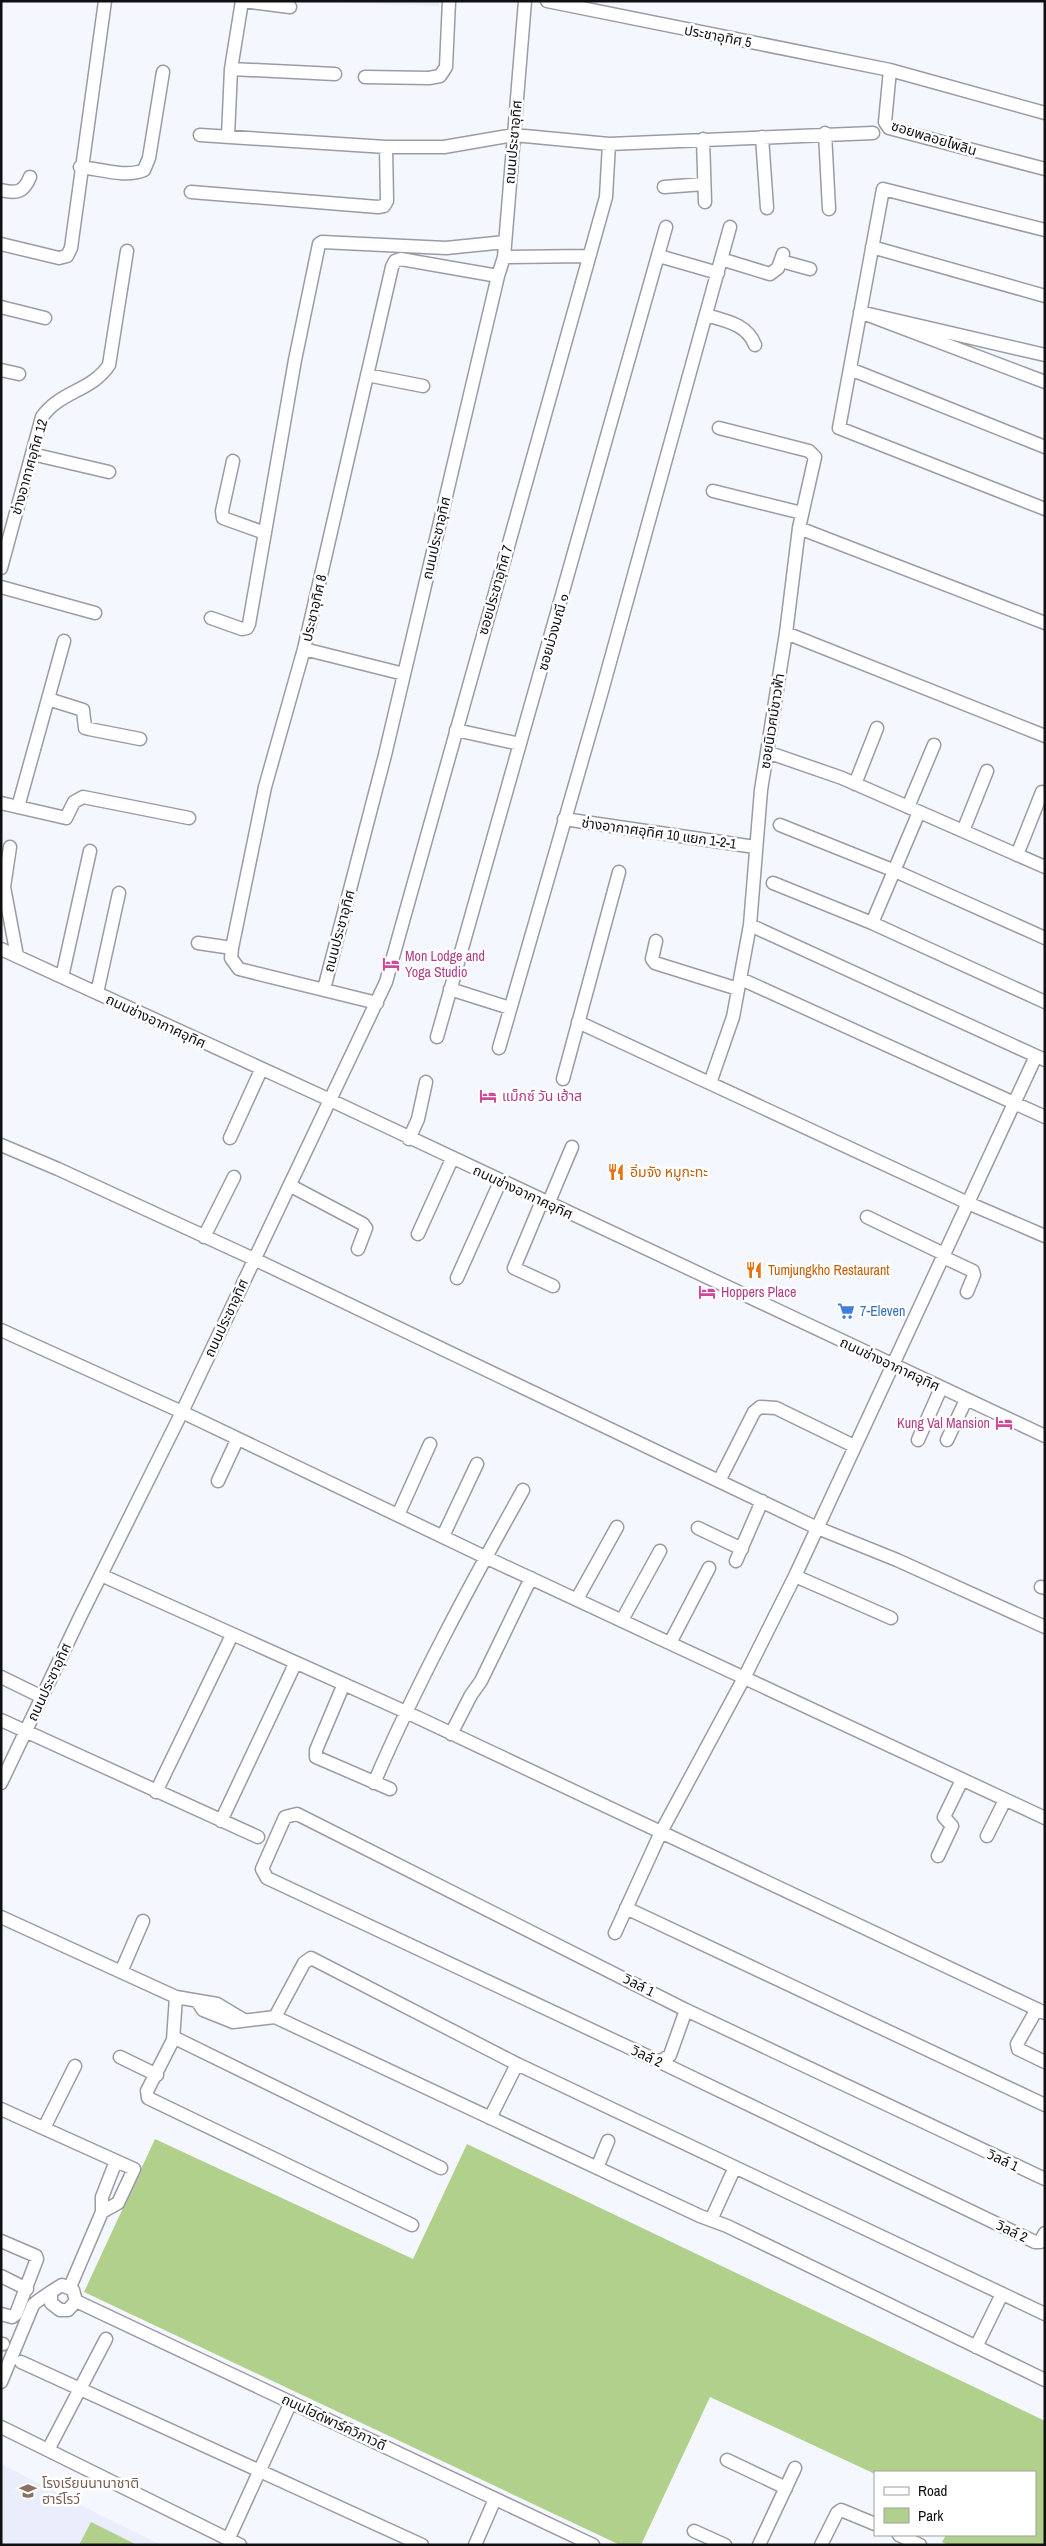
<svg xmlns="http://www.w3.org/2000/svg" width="1046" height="2546" viewBox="0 0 1046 2546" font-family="'Archivo Narrow','Noto Sans Thai',sans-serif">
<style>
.built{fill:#e9edfc}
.green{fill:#b1d08b}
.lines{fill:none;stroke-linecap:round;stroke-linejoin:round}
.minor-casing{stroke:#9a9ca3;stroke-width:15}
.minor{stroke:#fff;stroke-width:12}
.labels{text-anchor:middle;stroke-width:5;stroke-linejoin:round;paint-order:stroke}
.street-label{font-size:14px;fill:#101013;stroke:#fff}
.hotel-label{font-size:14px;fill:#b23c85;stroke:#fff;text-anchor:start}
.food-label{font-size:14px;fill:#c56008;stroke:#fff;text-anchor:start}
.shop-label{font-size:14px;fill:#366cbe;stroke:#fff;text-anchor:start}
.education-label{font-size:14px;fill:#785e54;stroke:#fff;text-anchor:start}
</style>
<rect width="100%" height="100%" fill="#f5f7fe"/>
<path class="built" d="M306 1H439V6Z
M1 2464 106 2518 161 2545H1Z"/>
<path class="green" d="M155 2139 413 2259 467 2144 1045 2421V2545H948L942 2542 946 2535H1035V2472H875V2474L710 2397 641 2545H620L84 2292Z
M91 2522 137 2545H79Z"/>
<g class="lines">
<g class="minor-casing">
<path id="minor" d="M243 1 290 7
M547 1 890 70 1045 113
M231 69 335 74
M890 70 885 122 889 128 1045 169
M365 77 429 78 440 76 446 67 449 1
M825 133 829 209
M200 135 386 147H444L514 135 609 144 873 133
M228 136 231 69 242 1
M762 137 767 208
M703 139 705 202
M80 167C100 169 126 178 144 170L149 158 163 72
M664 187 704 184
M1 190C17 194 24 192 30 177
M191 192 378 207 384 206 387 201 386 147
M1045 230 883 189 839 428 1045 509
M1 244 59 258 67 256 71 248 105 1
M872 247 1045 296
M659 256 718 273
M504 257 588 256
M721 259 770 274 778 268 783 254
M781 261 810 269
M1 307 45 318
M706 315C726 321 747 324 755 345
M1045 355 860 312 1045 382
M850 369 1045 447
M1 370 19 374
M367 375 423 386
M32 454 109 472
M233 461 222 511 223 518 265 533
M713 491 802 513
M799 528 1045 623
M1 568 42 417C60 391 92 391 109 365L127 251
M1 587 95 613
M211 618 242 629 247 628 249 624 295 360 319 244 322 242 446 248 505 242
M786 633 1045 736
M304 649 404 674
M48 699 64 641
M456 730 520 744
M767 752 842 778 1045 867
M855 784 877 728
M1 803 66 818 74 802 83 797 189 818
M18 807 48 699 83 710 85 728 89 729 140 739
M908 807 934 745
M564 819 755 847
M780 825 895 871 1045 938
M963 831 987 771
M10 847 4 887 17 956
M1017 855 1042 792
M773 883 872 923 1045 1002
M872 923 919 812
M750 925 1045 1060
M656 941 652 959 655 963 738 989
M198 943 232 948
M1 949 328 1099 1045 1436
M62 977 90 851
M741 979 1045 1117
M324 989 385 755 498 276 504 257 525 1
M450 989 510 1008
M97 993 119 893
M377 1003 239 969 231 958 232 948 265 787 304 649 392 267 395 261 401 259 498 276
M578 1022 968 1203 1045 1236
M437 1037 666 227
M499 1048 600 698 730 227
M563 1079 619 872
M710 1083 733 1017 750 925 761 790 786 633 799 528 815 457 809 451 719 428
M230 1138 261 1070
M409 1139 418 1119 426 1082
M1 1145 58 1169 254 1259 815 1527 897 1560 1045 1627
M291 1186 363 1224 366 1228 358 1249
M542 1201 514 1268 553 1286
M548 1204 572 1147
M867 1217 944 1254
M418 1234 452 1159
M204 1237 234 1177
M943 1257 973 1271 974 1275 967 1292
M457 1278 500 1182
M1 1330 182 1412 485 1557 1045 1818
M918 1440 941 1388
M947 1440 966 1400
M218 1481 237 1440
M719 1481 754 1412 760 1407 776 1408 854 1446
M398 1515 430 1444
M698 1528 742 1549
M443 1536 477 1464
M736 1561 762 1501
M101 1575 406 1712 1045 2013
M795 1576 891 1618
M1041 1587 1045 1588
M577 1599 617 1527
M622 1620 660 1551
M670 1643 709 1568
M1 1677 42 1697
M343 1686 316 1750V1757L390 1789
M1 1720 258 1837
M451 1734 471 1695 481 1681 531 1578
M1 1783 80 1617 182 1412 386 982 606 197 609 144
M374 1783C417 1683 470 1585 523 1490
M156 1792 232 1635
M221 1821 295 1664
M987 1836 1005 1800
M938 1856 952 1826 944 1817 962 1780
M626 1908 1045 2105
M1 1917 176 1997 217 2004 242 2019
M615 1933 661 1832 744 1678 795 1576 1036 1056
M121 1972 143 1921
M176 1997 173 2040 147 2091 148 2098 412 2225
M198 2002 203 2010 233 2022 275 2017 700 2216 727 2226 1045 2380
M1037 2009 1017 2044 1018 2049 1045 2062
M275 2017 304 1963 311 1958 517 2064 1045 2314
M173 2040 177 2039 441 2168
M120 2057 157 2075
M660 2062 670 2055 686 2010
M1 2109 134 2169 118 2203 102 2212
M490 2118 517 2064
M44 2128 75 2066
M597 2168 608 2141
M1045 2179 686 2010 297 1814 285 1817 262 1869 267 1878 660 2062 1035 2242H1040L1045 2233
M711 2220 735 2167
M1 2241 36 2256 37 2259 16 2314 12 2317 1 2314
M1 2276 27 2289
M70 2287 102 2212V2197L116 2161
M76 2301 593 2545
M1 2344H3
M976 2347 1002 2294
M21 2362 422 2545
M1 2382 33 2305C35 2302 60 2286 62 2285L73 2290 76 2301 68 2310H60L51 2303V2295
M1 2427 240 2545
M48 2450 106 2339
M727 2460 786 2488
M694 2531 725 2545
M899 2535 920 2545
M228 2540 291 2402
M475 2545 495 2499
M759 2545 795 2468
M821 2545 837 2513 841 2510 875 2524"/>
</g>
<use href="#minor" class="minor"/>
</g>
<defs>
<g id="hotel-bare" transform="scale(1.35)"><path d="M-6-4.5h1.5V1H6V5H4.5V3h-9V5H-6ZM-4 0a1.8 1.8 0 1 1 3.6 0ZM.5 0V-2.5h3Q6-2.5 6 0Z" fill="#d1479c" stroke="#fff" stroke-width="2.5" paint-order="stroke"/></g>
<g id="restaurant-bare" transform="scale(1.35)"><path d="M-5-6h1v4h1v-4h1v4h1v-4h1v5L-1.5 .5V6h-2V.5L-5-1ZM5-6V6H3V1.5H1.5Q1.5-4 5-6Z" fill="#e8710a" stroke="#fff" stroke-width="2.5" paint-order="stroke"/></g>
<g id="supermarket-bare" transform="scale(1.35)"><path d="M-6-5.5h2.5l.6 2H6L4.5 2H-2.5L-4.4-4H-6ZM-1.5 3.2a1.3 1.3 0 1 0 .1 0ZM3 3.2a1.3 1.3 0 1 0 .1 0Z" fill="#3f7fe0" stroke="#fff" stroke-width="2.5" paint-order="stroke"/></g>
<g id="school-bare" transform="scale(1.35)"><path d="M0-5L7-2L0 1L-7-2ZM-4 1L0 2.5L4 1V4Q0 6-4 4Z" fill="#8d6e63" stroke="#fff" stroke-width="2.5" paint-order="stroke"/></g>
</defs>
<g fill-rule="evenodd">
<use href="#hotel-bare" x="391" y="964"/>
<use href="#hotel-bare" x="488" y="1096"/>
<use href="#restaurant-bare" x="616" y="1172"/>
<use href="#restaurant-bare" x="754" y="1270"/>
<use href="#hotel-bare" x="707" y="1292"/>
<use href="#supermarket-bare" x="846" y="1311"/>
<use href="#hotel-bare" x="1004" y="1423"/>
<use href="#school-bare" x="28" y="2491"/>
</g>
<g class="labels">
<g class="street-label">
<text transform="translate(718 36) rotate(11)" y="5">ประชาอุทิศ 5</text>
<text transform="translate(934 138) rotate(17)" y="5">ซอยพลอยไพลิน</text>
<text transform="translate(513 142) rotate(-85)" y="5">ถนนประชาอุทิศ</text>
<text transform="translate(29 467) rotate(-74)" y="5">ช่างอากาศอุทิศ 12</text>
<text transform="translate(436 538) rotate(-77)" y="5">ถนนประชาอุทิศ</text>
<text transform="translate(495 590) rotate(-74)" y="5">ซอยประชาอุทิศ 7</text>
<text transform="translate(314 608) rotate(-77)" y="5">ประชาอุทิศ 8</text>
<text transform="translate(553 632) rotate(-74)" y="5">ซอยม่วงมณี ๑</text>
<text transform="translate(772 721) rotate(-81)" y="5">ซอยนิเวศม์ชาวฟ้า</text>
<text transform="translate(659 833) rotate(8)" y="5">ช่างอากาศอุทิศ 10 แยก 1-2-1</text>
<text transform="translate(339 931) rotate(-75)" y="5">ถนนประชาอุทิศ</text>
<text transform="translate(156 1021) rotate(25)" y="5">ถนนช่างอากาศอุทิศ</text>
<text transform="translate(523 1192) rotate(25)" y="5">ถนนช่างอากาศอุทิศ</text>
<text transform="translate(226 1318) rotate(-65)" y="5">ถนนประชาอุทิศ</text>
<text transform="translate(890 1364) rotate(25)" y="5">ถนนช่างอากาศอุทิศ</text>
<text transform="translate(49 1682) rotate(-65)" y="5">ถนนประชาอุทิศ</text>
<text transform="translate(639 1985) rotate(27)" y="5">วิลล์ 1</text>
<text transform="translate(647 2056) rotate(25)" y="5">วิลล์ 2</text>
<text transform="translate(1003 2160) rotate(25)" y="5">วิลล์ 1</text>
<text transform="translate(1012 2231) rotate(26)" y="5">วิลล์ 2</text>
<text transform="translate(334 2422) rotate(25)" y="5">ถนนไฮด์พาร์ควิภาวดี</text>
</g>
<g class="hotel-label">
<text x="405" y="961">Mon Lodge and<tspan x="405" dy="16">Yoga Studio</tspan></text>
<text x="502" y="1101">แม็กซ์ วัน เฮ้าส</text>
<text x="721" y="1297">Hoppers Place</text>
<text x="990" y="1428" text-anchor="end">Kung Val Mansion</text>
</g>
<g class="food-label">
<text x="630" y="1177">อิ่มจัง หมูกะทะ</text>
<text x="768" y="1275">Tumjungkho Restaurant</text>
</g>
<g class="shop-label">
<text x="860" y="1316">7-Eleven</text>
</g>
<g class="education-label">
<text x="42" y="2488">โรงเรียนนานาชาติ<tspan x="42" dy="16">ฮาร์โรว์</tspan></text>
</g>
</g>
<rect width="1046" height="2546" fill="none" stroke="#101013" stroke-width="5"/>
<rect x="874" y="2471" width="162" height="65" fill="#ffffff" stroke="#9f9fa1"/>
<rect x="884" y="2487" width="25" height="8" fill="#ffffff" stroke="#9f9fa1"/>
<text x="918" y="2496" font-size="15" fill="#101013">Road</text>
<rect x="884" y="2508" width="25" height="15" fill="#b1d08b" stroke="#9f9fa1"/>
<text x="918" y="2521" font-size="15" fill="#101013">Park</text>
</svg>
